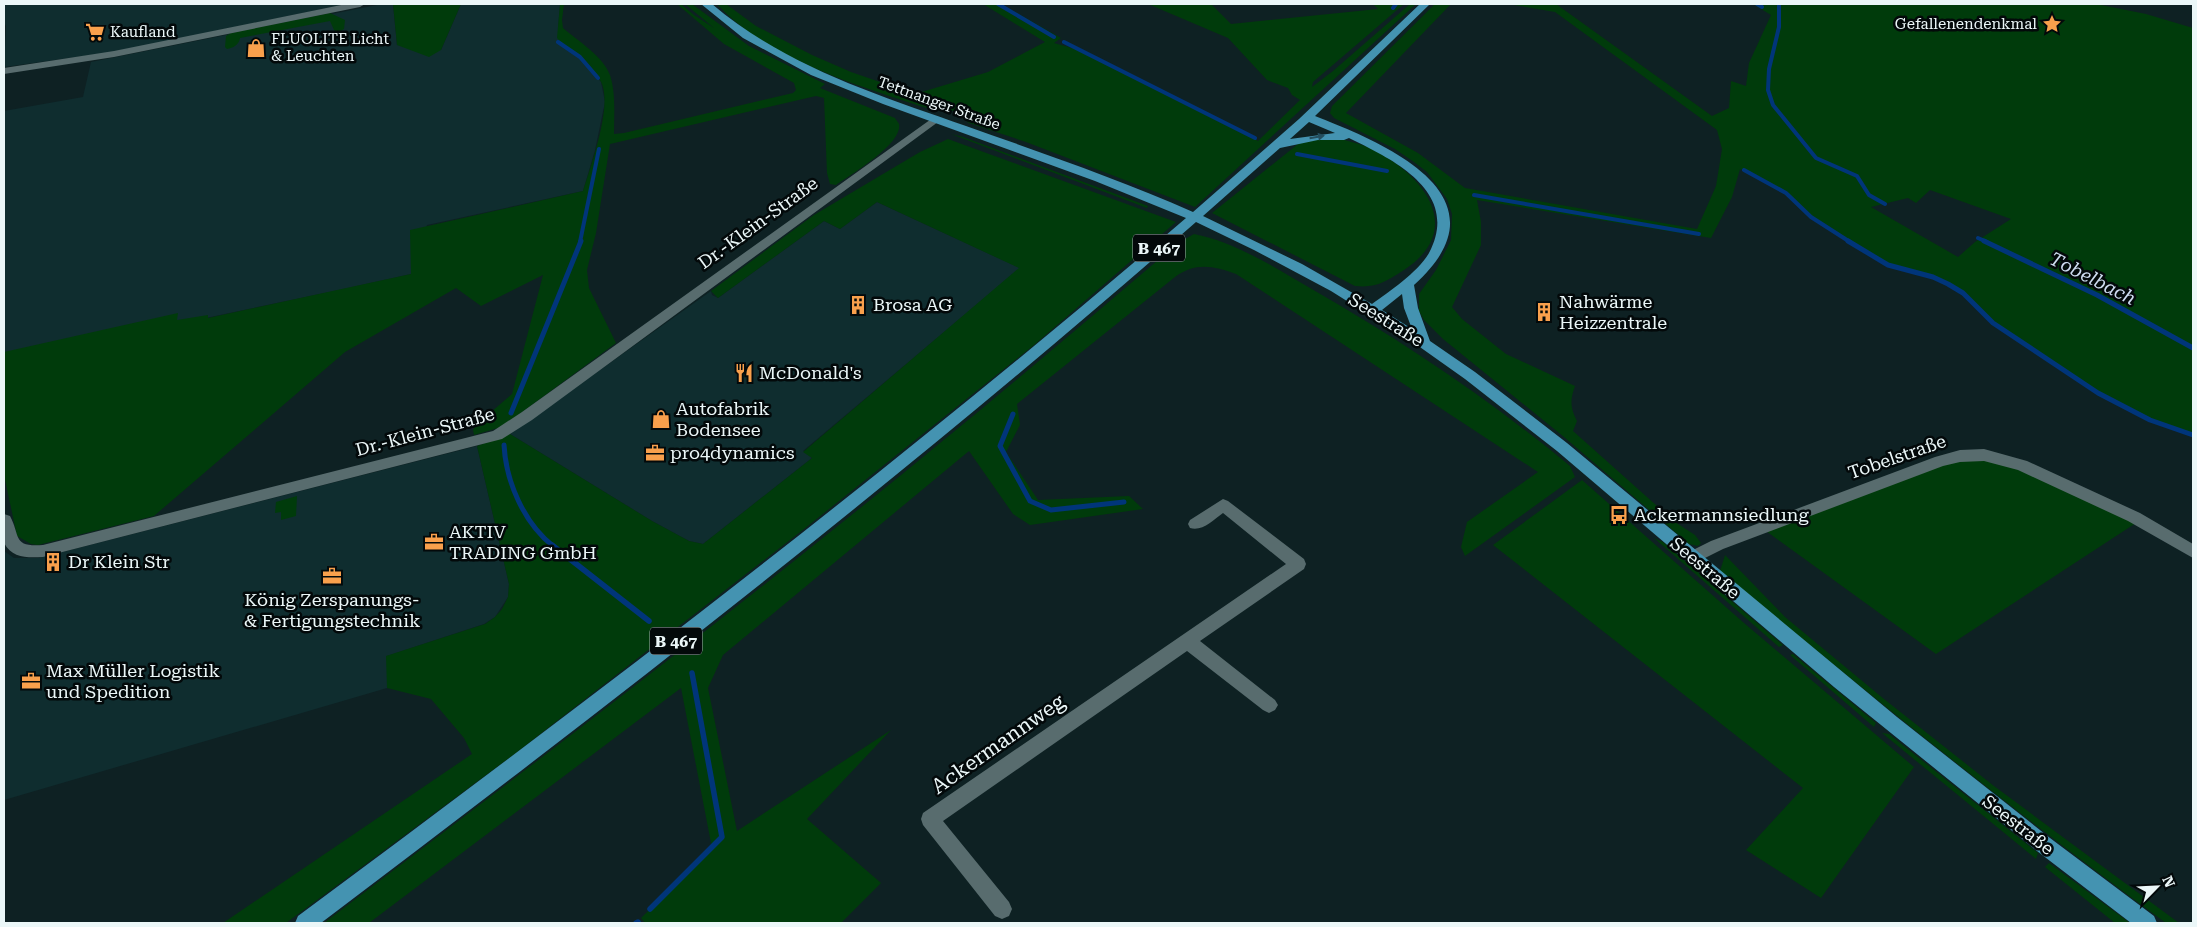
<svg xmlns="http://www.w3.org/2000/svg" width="2197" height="927" viewBox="0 0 2197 927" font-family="'Roboto Serif',serif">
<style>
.built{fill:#0f2d2f}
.green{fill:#003b0b;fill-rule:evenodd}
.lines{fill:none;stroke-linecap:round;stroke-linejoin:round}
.stream-far2{stroke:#00357a;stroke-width:4}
.stream-far1{stroke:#00357a;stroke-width:5}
.stream{stroke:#00357a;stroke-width:5.5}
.minor{fill:#586c6e;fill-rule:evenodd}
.major{fill:#4493b1;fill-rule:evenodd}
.oneway{fill:#244e5e}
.labels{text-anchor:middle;stroke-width:5;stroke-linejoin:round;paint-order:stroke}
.far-poi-label{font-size:15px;fill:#ebf7f8;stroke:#03090a;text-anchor:start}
.far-street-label{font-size:15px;fill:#ebf7f8;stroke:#03090a}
.shield{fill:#03090a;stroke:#a5b0b1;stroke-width:1}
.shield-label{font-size:16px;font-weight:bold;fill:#ebf7f8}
.street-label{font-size:18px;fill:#ebf7f8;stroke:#03090a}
.poi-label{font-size:18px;fill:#ebf7f8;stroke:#03090a;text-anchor:start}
.water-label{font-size:19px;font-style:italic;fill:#cddbef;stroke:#03090a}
.near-street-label{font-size:21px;fill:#ebf7f8;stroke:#03090a}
</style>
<rect width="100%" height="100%" fill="#0e2123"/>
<path class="built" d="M7 4H347L113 52 4 67 6 26 4 23V5Z
M382 4H393L397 45 441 50 461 4H560L558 30 565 46 585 61 601 82 605 102 595 150 583 191 427 225 411 274 330 292 4 360V111L83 97 91 62Z
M877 202 1020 268 803 451 812 458 703 544 689 541 652 521 510 434 711 291 712 295 718 298 824 221 840 229Z
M477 446 509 584 508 597 495 617 484 624 387 656V688L4 800V551L14 558H39Z"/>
<path class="green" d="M393 4H461L441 50 429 57 397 45Z
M560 4H564L562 20 563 28C578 41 603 56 610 75 616 94 614 114 614 134L624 133 793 93 796 90 794 83 724 44 677 4H681L694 15 714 28 685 4H692L749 46 825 84 820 88 895 118C896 120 898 122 899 124 903 144 850 175 836 185L830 184 827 173 824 98 816 96 610 144 596 233 587 270 589 288 616 343 514 418 498 428 474 435 473 430 477 424 512 394 543 275 481 306 456 288 345 352 154 516 38 545 31 544 17 536 4 475V352L178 313 177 320 208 315V318L411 274 410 230 583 191C591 165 613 105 601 82 591 62 571 53 557 38Z
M717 4H726L756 26 812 55 851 72 915 94 988 72 1045 42 983 4H1001L1061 38 1054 43 1079 50 1258 141 1300 100 1292 95 1288 88 1267 80 1228 38 1148 4H1211L1231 24 1378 9 1373 4H1404L1313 82 1312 87 1333 71 1410 4H1416L1195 207 1026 142 969 123 961 117 963 112C951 110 942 112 930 109 861 87 767 59 717 4Z
M1435 4H1451L1346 113 1418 153 1465 188 1697 229 1716 186 1722 149 1717 130 1555 12 1508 4H1556L1712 116 1729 108 1731 81 1746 86 1749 63 1771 15 1753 4H2096L2146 14 2193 28V437L2150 420 2122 407 2098 393 1993 323 1963 293 1948 284 1933 277 1888 265 1877 260 1811 218 1786 193 1740 169 1732 197 1711 238 1477 200 1481 222V245L1452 307 1462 319 1506 354 1575 386C1570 400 1570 407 1577 421L1573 431 1675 522 1695 535 1701 543 1698 546 1689 544 1564 437 1443 339 1424 320 1419 311V294L1436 270 1451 240 1452 214 1447 199 1427 172 1414 162 1395 149 1334 118 1330 113 1332 106ZM1930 190 2011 219 1975 242 1958 257 1871 207 1908 198 1916 203Z
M330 13 345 20 344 29 338 32 334 30 330 21 240 38C239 45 233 48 227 49L225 47 226 36 231 33Z
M951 134 963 137 1148 206 1147 208Z
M1334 138C1349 141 1364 144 1377 152 1427 178 1464 231 1404 270 1385 282 1377 288 1355 286L1212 213 1298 144 1308 140Z
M948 139 1176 222 1034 345 804 529 517 752 286 923H223L472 754 464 738 431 699 387 688 386 656 485 624 495 617 502 609 508 597 509 584 477 446 510 434 652 521 689 541 703 544 812 458 803 452 1019 268 877 202 840 229 824 221 718 298 711 291 814 215 920 152Z
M1194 234C1235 242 1274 267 1310 288 1401 340 1489 399 1570 466L1575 477 1465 556 1461 547 1467 522 1538 472 1236 274C1213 266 1196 262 1175 277L1017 404 1020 425 1006 452 1038 500 1129 496 1143 509 1030 525 1013 514 969 451 723 655 708 688 737 831 891 730 807 819 881 883 841 923H645L641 918 712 848 681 688 369 923H324C490 797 657 671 819 541 941 444 1060 344 1178 243Z
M1974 458 2015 466 2136 523 1936 654 1766 531 1943 465Z
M1582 480 1744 623 1914 767 1821 898 1746 850 1803 788 1493 545Z
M297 496 296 516 281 520V512L275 513 276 502Z
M1654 538 1663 542 1783 645 1779 647Z
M1725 555 1785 617 1884 699 1994 786 2179 923H2166C2013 811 1866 692 1720 571Z
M1793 654 1876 723 1874 727 1790 655Z
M1882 733 1889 734 2038 853 2036 859Z
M2049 863 2130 923H2115L2045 867Z"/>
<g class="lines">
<path class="stream-far2" d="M998 4 1054 37
M1757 4 1762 7
M1779 4V27L1769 69 1768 90 1773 105 1816 158 1857 176 1869 195 1885 204
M1393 8 1396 4
M558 42 580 57 598 78
M1064 42 1255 138
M1297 154 1387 171
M1744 170 1786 193 1811 217 1850 242
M1474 195 1699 234
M1978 238 1987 242
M580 242 599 149"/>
<path class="stream-far1" d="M1848 241 1888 265 1933 277 1948 284 1963 293 1993 323 2098 393 2150 420 2193 435
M1984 241 2097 295 2193 348
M511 413 581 241
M1013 414 1000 446 1030 501 1051 510 1124 502
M504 445C506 482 524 523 553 546"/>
<path class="stream" d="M552 545 649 621
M650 909 722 837 692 673
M636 923 638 922"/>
<path class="minor" d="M346 4H365L360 7 114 57 4 74V68L114 51Z
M934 117 940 120 938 122 532 420 502 439 43 557C27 558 12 558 4 543V514L10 516C21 537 12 547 43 545L493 431 522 412Z
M1984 449 2027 461 2140 513 2193 544V558L2128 521 2018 470 1984 461 1960 462 1943 466 1723 549 1693 564 1687 563 1685 558 1687 553 1711 541 1935 457 1960 450Z
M1223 499 1228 501 1304 559 1306 564 1304 569 1200 641 1275 700 1278 705 1275 710 1269 713 1263 710 1187 651 943 821 1009 902 1012 909 1009 916 1002 919 995 916 923 825 921 819 923 813 1286 564 1223 513C1213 520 1202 532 1190 528L1188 524 1190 520Z"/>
<path class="major" d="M701 4H712C785 66 877 95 966 126 1042 153 1119 179 1193 212L1299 119 1420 4H1430L1315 116C1387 144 1512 197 1414 285L1418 308 1430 341 1475 372 1567 443 1897 717 2050 838 2154 916 2157 923H2131L2037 851 1834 687 1557 451 1465 379 1417 345 1331 291 1254 250 1196 222C914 469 619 698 321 923H295L298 916C601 691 900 464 1186 218L1095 181 883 104 811 75 743 38ZM1309 122 1335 133 1290 139ZM1349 138C1394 160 1461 192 1429 253 1418 272 1390 291 1372 304L1302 264 1203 216 1280 148 1318 140H1344ZM1402 294 1404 308 1412 329 1382 310Z"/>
</g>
<defs><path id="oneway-solid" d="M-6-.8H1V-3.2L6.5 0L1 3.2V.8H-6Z" transform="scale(1.25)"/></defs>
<use class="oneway" href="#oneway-solid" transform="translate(1317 137) rotate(-10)"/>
<defs>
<g id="sight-bare" transform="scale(1.5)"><path d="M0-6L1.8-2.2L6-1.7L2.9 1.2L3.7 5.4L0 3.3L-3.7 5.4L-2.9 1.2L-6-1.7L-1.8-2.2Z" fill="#f9a04c" stroke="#03090a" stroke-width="2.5" paint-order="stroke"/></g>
<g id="supermarket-bare" transform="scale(1.5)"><path d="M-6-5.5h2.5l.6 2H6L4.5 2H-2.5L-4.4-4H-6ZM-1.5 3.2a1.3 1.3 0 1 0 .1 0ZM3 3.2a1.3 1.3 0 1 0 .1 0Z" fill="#f9a04c" stroke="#03090a" stroke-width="2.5" paint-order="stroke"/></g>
<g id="shop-bare" transform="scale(1.5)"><path d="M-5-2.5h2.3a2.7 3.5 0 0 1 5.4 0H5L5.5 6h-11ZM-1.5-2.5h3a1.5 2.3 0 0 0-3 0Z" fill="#f9a04c" stroke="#03090a" stroke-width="2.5" paint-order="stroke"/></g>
<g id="building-bare" transform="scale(1.5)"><path d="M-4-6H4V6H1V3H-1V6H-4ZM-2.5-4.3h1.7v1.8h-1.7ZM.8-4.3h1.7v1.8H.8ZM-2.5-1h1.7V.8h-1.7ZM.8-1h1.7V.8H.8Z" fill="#f9a04c" stroke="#03090a" stroke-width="2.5" paint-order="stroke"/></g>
<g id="restaurant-bare" transform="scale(1.5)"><path d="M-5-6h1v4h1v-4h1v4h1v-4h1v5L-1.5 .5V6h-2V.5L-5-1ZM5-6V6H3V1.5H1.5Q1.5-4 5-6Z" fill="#f9a04c" stroke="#03090a" stroke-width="2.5" paint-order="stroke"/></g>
<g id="office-bare" transform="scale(1.5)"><path d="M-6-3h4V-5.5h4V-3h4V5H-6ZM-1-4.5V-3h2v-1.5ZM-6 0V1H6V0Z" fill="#f9a04c" stroke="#03090a" stroke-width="2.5" paint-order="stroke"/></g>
<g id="bus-bare" transform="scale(1.5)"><path d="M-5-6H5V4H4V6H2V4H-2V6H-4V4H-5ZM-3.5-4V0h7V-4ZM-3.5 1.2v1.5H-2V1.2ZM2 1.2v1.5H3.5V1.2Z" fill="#f9a04c" stroke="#03090a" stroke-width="2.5" paint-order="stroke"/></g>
</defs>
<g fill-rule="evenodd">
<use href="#sight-bare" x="2052" y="24"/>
<use href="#supermarket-bare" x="95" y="32"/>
<use href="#shop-bare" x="256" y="48"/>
<use href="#building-bare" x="858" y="305"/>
<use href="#building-bare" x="1544" y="312"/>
<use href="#restaurant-bare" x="744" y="373"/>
<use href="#shop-bare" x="661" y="419"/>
<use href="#office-bare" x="655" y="453"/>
<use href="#bus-bare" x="1619" y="515"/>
<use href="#office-bare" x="434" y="542"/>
<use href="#building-bare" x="53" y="562"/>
<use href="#office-bare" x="332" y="576"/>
<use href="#office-bare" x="31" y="681"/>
</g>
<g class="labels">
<g class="far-poi-label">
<text x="2037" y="29" text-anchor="end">Gefallenendenkmal</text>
<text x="110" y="37">Kaufland</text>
<text x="271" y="44">FLUOLITE Licht<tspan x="271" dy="17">&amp; Leuchten</tspan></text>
</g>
<g class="far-street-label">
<text transform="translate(939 103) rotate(20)" y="5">Tettnanger Straße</text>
</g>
<g class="shield">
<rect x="1133" y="234.5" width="52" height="27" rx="4"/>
<rect x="650" y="627.5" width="52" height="27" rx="4"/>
</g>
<g class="shield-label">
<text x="1159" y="254">B 467</text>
<text x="676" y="647">B 467</text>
</g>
<g class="street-label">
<text transform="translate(758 223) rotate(-36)" y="6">Dr.-Klein-Straße</text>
<text transform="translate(1386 320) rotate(32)" y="6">Seestraße</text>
<text transform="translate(425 432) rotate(-15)" y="6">Dr.-Klein-Straße</text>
<text transform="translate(1897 457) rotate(-19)" y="6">Tobelstraße</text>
<text transform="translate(1705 568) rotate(40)" y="6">Seestraße</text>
<text transform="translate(2018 825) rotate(38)" y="6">Seestraße</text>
</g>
<g class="poi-label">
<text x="1559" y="308">Nahwärme<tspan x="1559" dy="21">Heizzentrale</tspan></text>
<text x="873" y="311">Brosa AG</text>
<text x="759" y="379">McDonald's</text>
<text x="676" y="415">Autofabrik<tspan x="676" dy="21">Bodensee</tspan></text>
<text x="670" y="459">pro4dynamics</text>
<text x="1634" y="521">Ackermannsiedlung</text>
<text x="449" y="538">AKTIV<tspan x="449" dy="21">TRADING GmbH</tspan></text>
<text x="68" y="568">Dr Klein Str</text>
<text x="332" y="606" text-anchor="middle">König Zerspanungs-<tspan x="332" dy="21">&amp; Fertigungstechnik</tspan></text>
<text x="46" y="677">Max Müller Logistik<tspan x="46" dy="21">und Spedition</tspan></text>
</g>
<g class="water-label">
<text transform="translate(2093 278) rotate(27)" y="7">Tobelbach</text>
</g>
<g class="near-street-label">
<text transform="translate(998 744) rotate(-35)" y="7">Ackermannweg</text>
</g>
</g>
<rect width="2197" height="927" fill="none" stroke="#ebf7f8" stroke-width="10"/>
<g transform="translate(2157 887) rotate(66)" stroke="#03090a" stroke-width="4" paint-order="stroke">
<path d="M0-4L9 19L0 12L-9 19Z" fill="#ebf7f8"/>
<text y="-8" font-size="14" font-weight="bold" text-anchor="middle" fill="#ebf7f8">N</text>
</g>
</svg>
